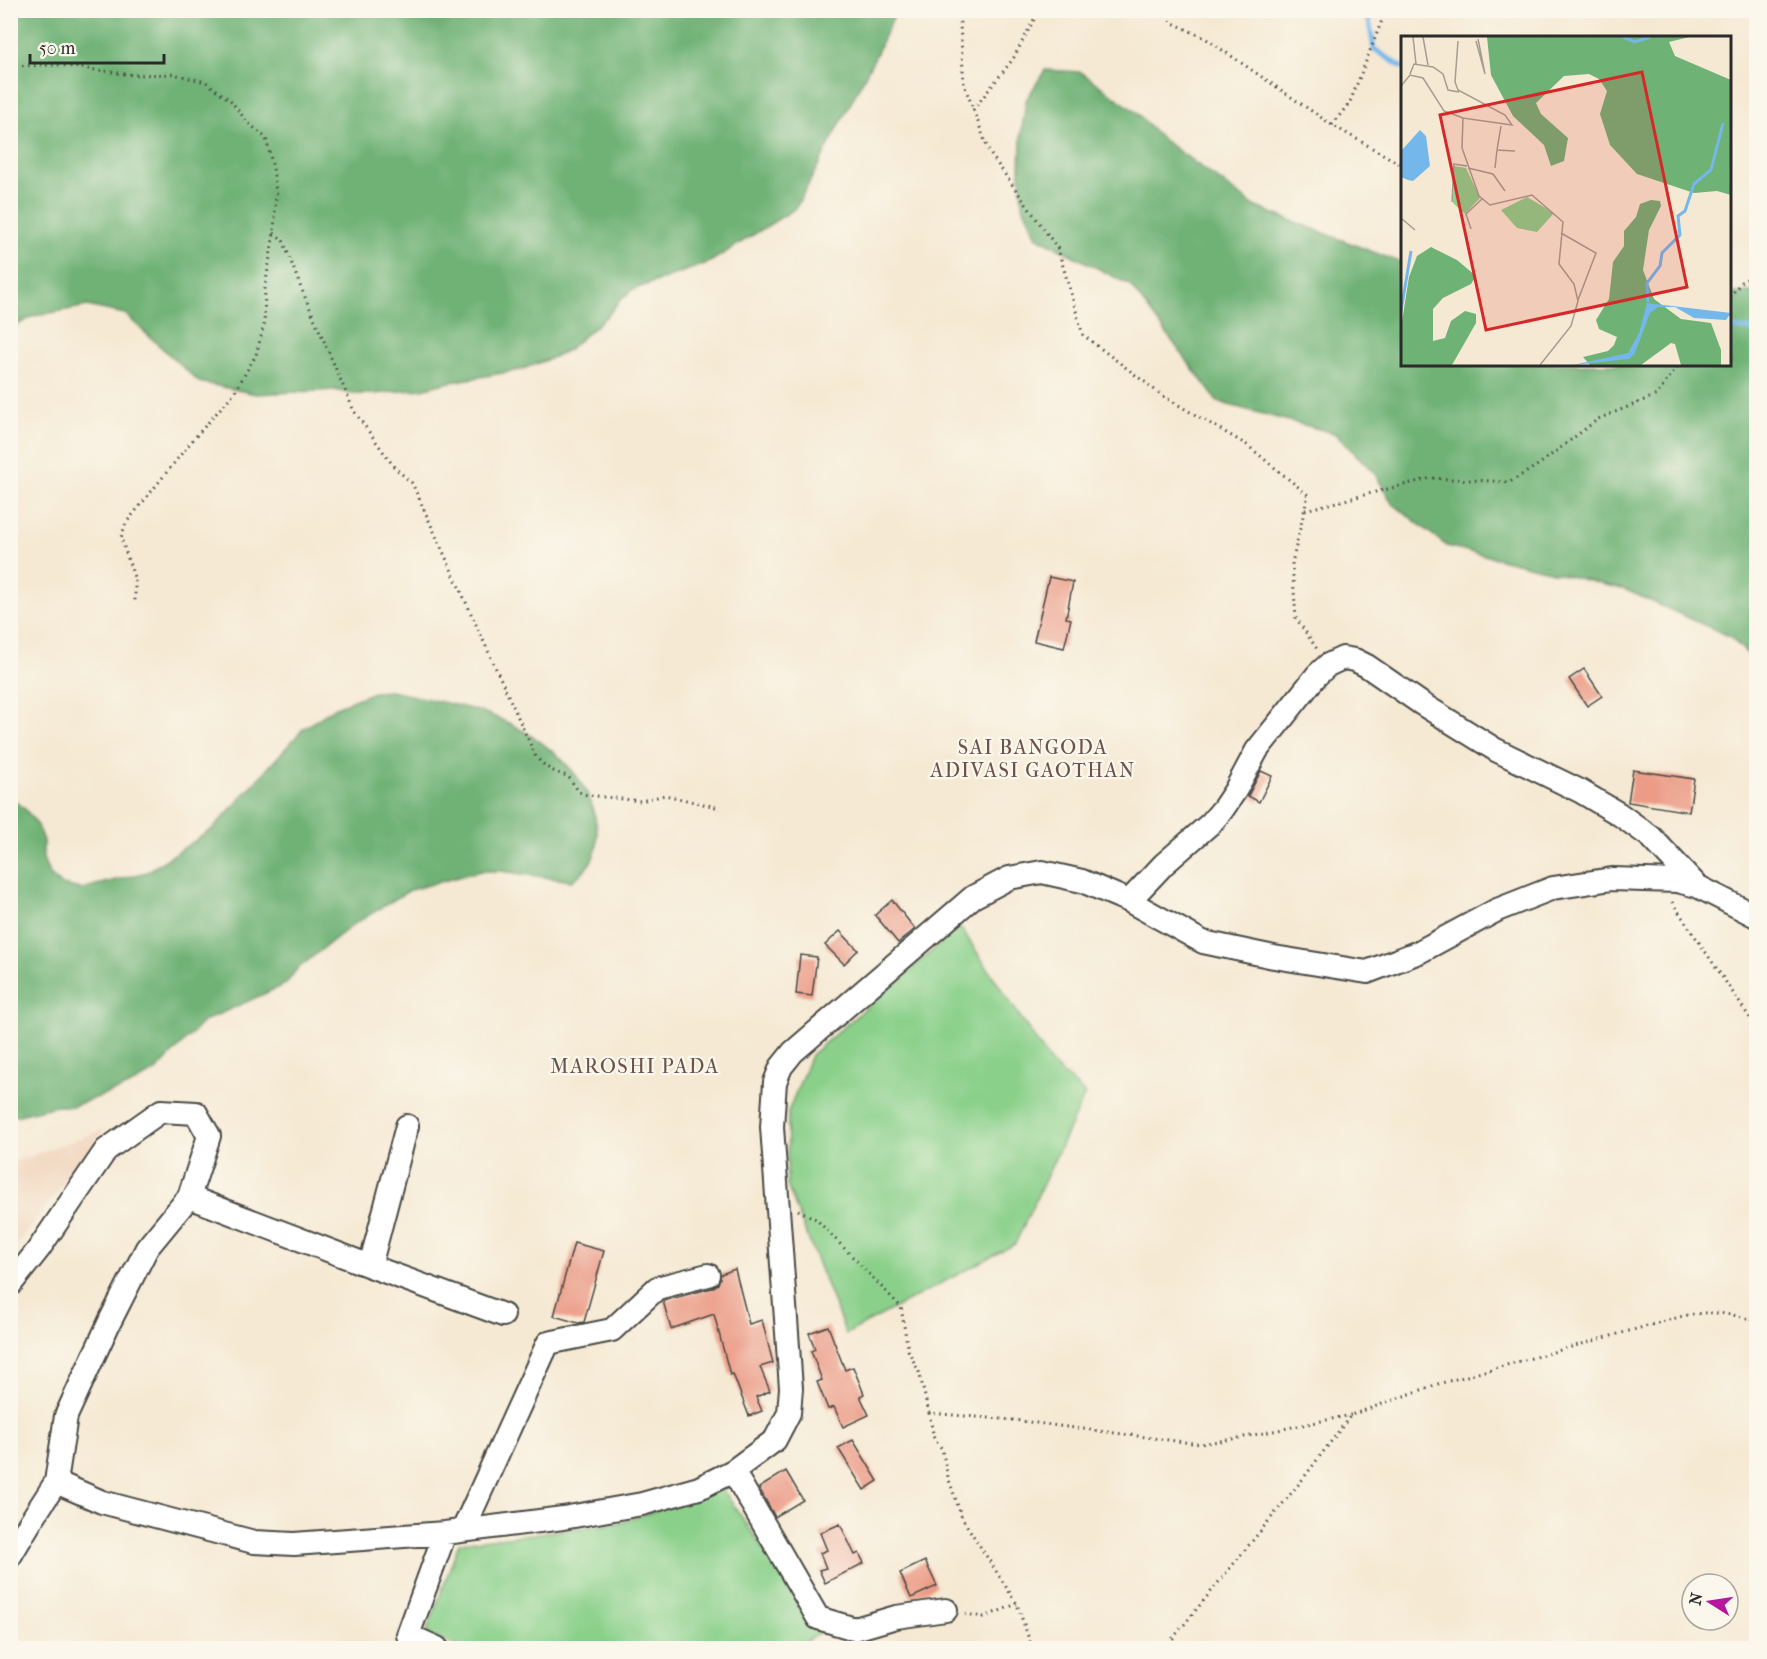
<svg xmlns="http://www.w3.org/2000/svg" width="1767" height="1659" viewBox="0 0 1767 1659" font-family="'IM FELL French Canon',serif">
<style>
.built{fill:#f1d5bd}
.green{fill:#8ad08a;stroke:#5a7e5a;stroke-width:1.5}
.forest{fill:#6fb276;stroke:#4d6e50;stroke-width:1.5}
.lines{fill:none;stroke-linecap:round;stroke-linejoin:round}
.stream{stroke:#74b7ea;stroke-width:5}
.building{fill:#eb9b86}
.minor-casing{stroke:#494844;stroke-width:26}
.path{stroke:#494844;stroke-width:3;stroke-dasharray:1.5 4.5;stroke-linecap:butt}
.minor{stroke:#fff;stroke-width:22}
.labels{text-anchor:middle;stroke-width:4.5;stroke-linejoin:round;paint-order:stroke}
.neighbourhood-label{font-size:20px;letter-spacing:1.5px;fill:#6e524b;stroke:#fbf7ec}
.inset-river{fill:none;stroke:#74b7ea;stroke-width:3}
.inset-road{fill:none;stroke:#a49d90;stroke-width:1.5}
.view{fill:#d62828;fill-opacity:0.15;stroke:#d62828;stroke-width:3}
.inset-edge{fill:none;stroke:#2b2b2b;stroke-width:3}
</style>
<rect width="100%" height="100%" fill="#fbf7ec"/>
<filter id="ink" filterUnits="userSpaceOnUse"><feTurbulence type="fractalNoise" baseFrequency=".0167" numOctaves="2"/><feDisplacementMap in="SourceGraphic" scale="12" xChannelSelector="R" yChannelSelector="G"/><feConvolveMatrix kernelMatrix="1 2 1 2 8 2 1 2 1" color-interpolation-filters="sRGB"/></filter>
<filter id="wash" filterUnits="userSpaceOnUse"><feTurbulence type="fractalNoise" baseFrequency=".008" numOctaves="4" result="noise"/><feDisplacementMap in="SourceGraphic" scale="24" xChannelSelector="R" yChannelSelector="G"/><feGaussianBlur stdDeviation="1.35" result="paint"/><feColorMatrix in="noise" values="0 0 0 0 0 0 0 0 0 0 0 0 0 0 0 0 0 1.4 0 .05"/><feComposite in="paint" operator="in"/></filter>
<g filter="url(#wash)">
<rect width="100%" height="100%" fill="#f5e9d3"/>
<path class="built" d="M105 1129 11 1252V1163Z"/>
<path class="green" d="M960 927 1051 1063 1085 1094 1015 1244 846 1334 787 1185 788 1112 811 1055Z
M721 1487 821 1632 796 1648H460L426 1634 459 1543 620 1523Z"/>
<path class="forest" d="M11 10H897V11L885 34 877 53 796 208 710 262 632 290 619 301 609 314 568 350 554 357 520 370 445 383 422 389 374 394H352L335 390 256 394 199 382 125 314 87 306 34 316 11 328Z
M1045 70 1081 72 1136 112 1161 138 1256 207 1402 263V364H1730V294L1756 291V662L1729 636 1626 590 1447 546 1392 503 1374 472 1334 433 1218 402 1130 285 1037 237 1022 204 1020 173 1021 136 1026 100Z
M391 691C415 696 439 701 463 707 470 709 478 710 485 713 533 731 589 768 596 823 600 850 595 864 572 881L501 871H480L410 890 354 924 296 970 286 984 204 1021 157 1070 129 1086 73 1106H56L11 1117V798L25 809 37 824 43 841V858L49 874 62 885 81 889 147 872 213 829 303 729 336 707 374 692Z"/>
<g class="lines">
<path class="stream" d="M1367 10 1374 49 1402 67
M1730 328 1756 330"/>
</g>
<g id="blocks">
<path class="building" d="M1049 577 1073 582 1066 618 1071 619 1064 648 1034 641Z
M1584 669 1602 696 1587 706 1569 679Z
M1633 770 1694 779 1689 812 1628 802Z
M1261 771 1272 776 1259 802 1248 796Z
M892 900 915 929 898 943 875 915Z
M840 931 858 950 844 964 825 945Z
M800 955 817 957 812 996 796 994Z
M574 1243 604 1251 584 1322 578 1323 554 1316Z
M735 1269 749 1324 762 1320 773 1363 760 1367 770 1391 756 1397 762 1411 749 1416 733 1374 730 1375 714 1314 671 1329 663 1301 712 1288 718 1284 721 1274Z
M828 1326 845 1370 853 1367 864 1394 860 1396 869 1415 843 1427 834 1407 828 1409 817 1382 822 1380 811 1351 815 1349 809 1333Z
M853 1440 878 1481 864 1490 838 1448Z
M786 1471 803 1500 775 1517 759 1488Z
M840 1524 855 1555 859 1553 864 1563 825 1583 819 1570 826 1568 820 1553 827 1550 820 1533Z
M925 1561 937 1586 911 1598 900 1573Z"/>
</g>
</g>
<g filter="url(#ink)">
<use href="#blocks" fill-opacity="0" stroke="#494844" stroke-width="1.5"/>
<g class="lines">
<g class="minor-casing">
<path id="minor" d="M1129 901 1164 864 1211 823 1223 809 1235 791 1257 750 1317 675 1328 665 1343 658 1355 660 1367 666 1422 704 1496 750 1580 791 1619 814 1651 837 1697 886
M189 1197 370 1266 407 1126
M370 1266 503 1315
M10 1285 38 1250 106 1150 161 1111 196 1113 209 1136 189 1197 147 1248 110 1321 66 1416 56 1482 102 1502 254 1542 294 1544 445 1533 563 1518 642 1504 699 1488 733 1471 775 1440 789 1413 791 1388 772 1127 775 1082 781 1067 793 1052 973 897 1009 878 1042 872 1082 881 1129 901 1203 942 1274 957 1367 972 1419 952 1497 910 1553 888 1612 879 1677 881 1697 886 1756 916
M733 1471 818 1618 855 1629 896 1617 946 1610
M463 1530 548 1343 612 1330 657 1288 708 1275
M10 1556 31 1521 56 1482
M437 1648 408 1635 445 1533"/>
</g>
<path class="path" d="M959 10 964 84 989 152 1058 249 1083 335 1163 396 1247 445 1308 495 1292 563 1296 618 1317 649
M1163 10 1171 22 1205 38 1332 125 1402 165
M10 66 59 65 133 75 173 74 206 82 231 101 247 122 266 138 273 168 276 193 274 233 265 287 264 325 256 355 234 393 191 442 126 523 121 538 135 580V601
M973 110 1013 59 1039 10
M1332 125 1350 102 1386 10
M274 233 283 240 299 283 354 411 395 468 412 483 536 757C545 767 554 773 568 776L579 792 587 795 641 801 665 795 720 808
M1730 297 1741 282 1756 274
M1305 510 1431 478 1510 482 1538 465 1598 419 1657 395 1679 364
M1672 902 1756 1027
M798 1210 816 1219 901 1307 908 1350 919 1372 929 1413 1013 1420 1200 1444 1239 1438 1351 1415
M929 1413 934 1438 942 1449 948 1477 962 1518 1017 1604 1032 1648
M965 1614 984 1617 1017 1604
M1165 1648 1302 1480 1351 1415 1438 1384 1683 1316C1712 1310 1728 1313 1756 1321"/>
<use href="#minor" class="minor"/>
</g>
</g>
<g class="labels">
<g class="neighbourhood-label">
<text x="1033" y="754">SAI BANGODA<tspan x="1033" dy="23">ADIVASI GAOTHAN</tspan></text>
<text x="635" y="1073">MAROSHI PADA</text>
</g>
</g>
<g transform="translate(1401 36)">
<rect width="330" height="330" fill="#f5e9d3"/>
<path d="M53 130 65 132 79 162 64 178 52 167ZM126 161 153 177 136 196 116 192 100 174Z" fill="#8ad08a"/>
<path d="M86 1H288L268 6 274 20 330 44V159L316 155 293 157 236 138 209 109 199 78 206 55 198 43 188 38 163 40 135 67 140 78 167 102 163 125 150 130 143 109 112 80 90 39ZM250 164 259 165 260 170 248 194 242 234 253 263 280 283 310 287 320 314V329H280L274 308 270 307 240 329H189L182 321 207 315 213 309 216 301 198 293 195 284 208 263 212 226 223 210V195L235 181 239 168ZM30 211 56 224 75 240 70 248 42 262 32 273V305L44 302 50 285 64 275 75 278V287L51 329H0V292L8 241 16 220Z" fill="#6fb276"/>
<path d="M19 94 25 100 29 130 12 145 7 144 0 141V115ZM246 267 330 277 325 284 293 282 274 271H257L249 277 234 317 228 323 172 329 227 317 238 297Z" fill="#74b7ea"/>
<path class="inset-river" d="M222 1 234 6 249 1M247 266 246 247 259 230 261 217 279 199 277 180 284 175 293 148 310 134 322 87M0 275 10 215"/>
<path class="inset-road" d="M12 1 15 28M22 1 27 29M57 5 54 46 57 54 104 79 111 89 62 82 61 112 78 160 89 169 131 159 162 186 158 228 173 248 177 265 170 290 139 329M75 5 84 38 77 3M9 38 13 28 32 31 42 38 47 54 58 56M0 50 9 39 22 42 43 75 62 82M100 90 96 114 114 115M67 132 92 138 104 155M94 132 96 114M51 166 53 128 66 130M0 182 14 194M70 193 65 178 81 163M160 197 195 217 177 264"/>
<path class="view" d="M241 36 286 251 85 294 39 79Z"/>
<rect width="330" height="330" class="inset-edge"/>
</g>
<rect width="1767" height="1659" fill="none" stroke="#fbf7ec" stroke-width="36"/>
<g transform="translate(1710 1602) rotate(282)"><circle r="28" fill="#fbf7ec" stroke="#a8a59f" stroke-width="1.5"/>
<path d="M0-4.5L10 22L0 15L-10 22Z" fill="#b5179e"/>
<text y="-9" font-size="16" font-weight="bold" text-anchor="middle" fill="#2b2b2b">N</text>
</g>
<path d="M30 54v9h134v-9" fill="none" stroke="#2b2b2b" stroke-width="3"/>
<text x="39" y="54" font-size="18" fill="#2b2b2b" stroke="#fbf7ec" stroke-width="4.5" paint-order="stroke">50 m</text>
</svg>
